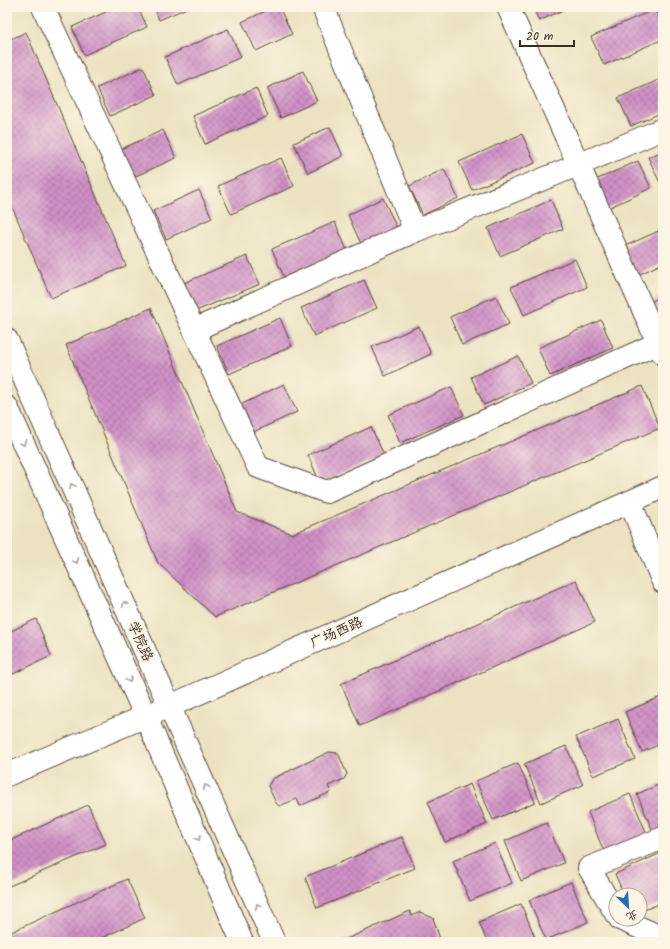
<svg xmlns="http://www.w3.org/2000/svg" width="670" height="949" viewBox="0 0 670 949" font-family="Kalam,'LXGW WenKai TC',sans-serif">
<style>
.building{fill:url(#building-cross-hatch)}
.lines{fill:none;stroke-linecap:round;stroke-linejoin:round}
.minor-casing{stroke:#564636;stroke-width:24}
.major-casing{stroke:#564636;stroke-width:24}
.minor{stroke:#fff;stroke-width:22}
.major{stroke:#fff;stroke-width:22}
.oneway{stroke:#a79f9a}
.labels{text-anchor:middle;stroke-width:4;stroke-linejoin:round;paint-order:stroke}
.street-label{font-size:14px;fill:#3b2a1e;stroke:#fcf5e5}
</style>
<defs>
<pattern id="building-cross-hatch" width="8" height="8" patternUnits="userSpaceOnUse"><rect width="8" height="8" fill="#d090c7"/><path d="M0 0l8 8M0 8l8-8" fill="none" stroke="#aa76a1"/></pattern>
</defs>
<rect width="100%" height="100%" fill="#fcf5e5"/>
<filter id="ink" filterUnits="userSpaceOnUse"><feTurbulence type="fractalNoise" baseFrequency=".025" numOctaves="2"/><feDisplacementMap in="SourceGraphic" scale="8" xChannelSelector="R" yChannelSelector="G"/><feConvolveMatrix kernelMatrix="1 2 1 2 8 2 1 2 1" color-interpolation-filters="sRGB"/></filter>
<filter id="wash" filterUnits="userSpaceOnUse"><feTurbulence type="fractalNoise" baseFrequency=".012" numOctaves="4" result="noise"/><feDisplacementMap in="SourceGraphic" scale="16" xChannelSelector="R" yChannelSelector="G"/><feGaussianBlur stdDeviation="0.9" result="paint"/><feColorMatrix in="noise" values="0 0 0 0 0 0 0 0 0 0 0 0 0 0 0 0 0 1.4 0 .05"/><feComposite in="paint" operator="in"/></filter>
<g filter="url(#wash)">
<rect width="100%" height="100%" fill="#ece2c1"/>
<g id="blocks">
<path class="building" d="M117 7H138L147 27 84 55 72 27Z
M154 7H189L159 20Z
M274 7H279L292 34 256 51 242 22Z
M533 7H569L539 21Z
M655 9 663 28V39L604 65 591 37Z
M228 29 241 57 178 85 165 57Z
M26 32 126 266 51 298 7 195V41Z
M143 67 156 95 110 116 97 88Z
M303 71 317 101 281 118 267 88Z
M663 78V112L631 126 618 98Z
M256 88 268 116 205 144 193 116Z
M330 127 343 156 308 173 294 143Z
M163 130 176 158 129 179 117 151Z
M522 134 535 163 472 190 459 162Z
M663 151V184L661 185 648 157Z
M281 158 294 186 231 214 218 186Z
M638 161 651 188 604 210 591 182Z
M444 169 458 198 423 215 409 186Z
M199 190 212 218 166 239 153 211Z
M383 198 397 228 361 244 348 215Z
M551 200 563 229 500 256 488 228Z
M335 222 347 250 284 277 272 249Z
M663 229V263L636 276 623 247Z
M247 256 260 284 196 311 184 283Z
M575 259 587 287 524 315 511 287Z
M364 280 377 308 314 336 301 308Z
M496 296 509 324 462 345 450 317Z
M663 296V331L646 304Z
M151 308 237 512 292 534 642 386 660 428 215 617 158 563 66 345Z
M280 318 292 346 229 374 217 346Z
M601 320 613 348 550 376 538 348Z
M419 326 431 354 385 376 372 347Z
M518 356 531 383 484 405 471 377Z
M284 384 297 412 251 433 238 406Z
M451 387 464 415 400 443 388 415Z
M371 427 384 455 320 483 308 455Z
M576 580 595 622 360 726 341 684Z
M36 619 51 656 7 677V633Z
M663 696V743L642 752 625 712Z
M618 719 635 759 593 776 576 737Z
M566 746 583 785 541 803 524 764Z
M329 752 338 753 347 774 344 779 328 786 331 792 300 806 297 799 279 806 276 803 268 786 272 779Z
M518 763 535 802 493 820 476 781Z
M663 783V830L654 834 637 794Z
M470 784 487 824 445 842 428 802Z
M630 794 647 834 604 852 588 812Z
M88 805 106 844 7 887V842Z
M547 823 564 863 521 881 505 841Z
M402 837 415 868 317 908 305 877Z
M495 843 512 883 470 901 453 861Z
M663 852V902L640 912V895H624L615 874Z
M127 879 145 918 93 942H7V934Z
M571 882 588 922 546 940 529 900Z
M521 904 537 942H487L479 922Z
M410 911 412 916 420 912 433 918 441 942H340Z"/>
</g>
</g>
<g filter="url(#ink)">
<use href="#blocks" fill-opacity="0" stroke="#564636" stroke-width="1"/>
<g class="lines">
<g class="minor-casing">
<path id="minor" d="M43 7 258 467 327 492 663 341
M323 7 415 231
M508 7 663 354
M194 330 415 231 578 165 663 129
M630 502 663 582
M616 914 589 868 663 838
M620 919 663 938"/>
</g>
<g class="major-casing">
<path id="major" d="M7 340 274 942
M7 407 146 717 242 942
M7 775 170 706 663 487"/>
</g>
<use href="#minor" class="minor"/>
<use href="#major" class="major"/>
</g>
<defs><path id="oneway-chevron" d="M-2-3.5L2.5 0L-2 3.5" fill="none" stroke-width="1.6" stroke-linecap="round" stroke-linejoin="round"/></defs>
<g class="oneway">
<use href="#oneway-chevron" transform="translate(23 443) rotate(66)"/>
<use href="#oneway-chevron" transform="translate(72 486) rotate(-114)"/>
<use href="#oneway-chevron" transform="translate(76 561) rotate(66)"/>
<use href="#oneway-chevron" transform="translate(125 604) rotate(-114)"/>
<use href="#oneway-chevron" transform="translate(129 680) rotate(66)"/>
<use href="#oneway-chevron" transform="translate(206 787) rotate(-114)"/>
<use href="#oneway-chevron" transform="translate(198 838) rotate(67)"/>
<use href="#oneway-chevron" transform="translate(258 906) rotate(-114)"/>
</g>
</g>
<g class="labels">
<g class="street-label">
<text transform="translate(336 632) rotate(-24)" y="5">广场西路</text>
<text transform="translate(141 641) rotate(66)" y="5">学院路</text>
</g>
</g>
<rect width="670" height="949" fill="none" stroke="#fcf5e5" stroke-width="24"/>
<g transform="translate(628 907) rotate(155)"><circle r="19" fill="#fcf5e5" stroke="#afa495"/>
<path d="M0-3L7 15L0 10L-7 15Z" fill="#1f6fb2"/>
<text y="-6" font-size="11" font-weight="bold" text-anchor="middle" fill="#3b2a1e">北</text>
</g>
<path d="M520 40v6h54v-6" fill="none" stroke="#3b2a1e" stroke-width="2"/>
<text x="526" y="40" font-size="12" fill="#3b2a1e" stroke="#fcf5e5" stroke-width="3" paint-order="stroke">20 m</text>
</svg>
